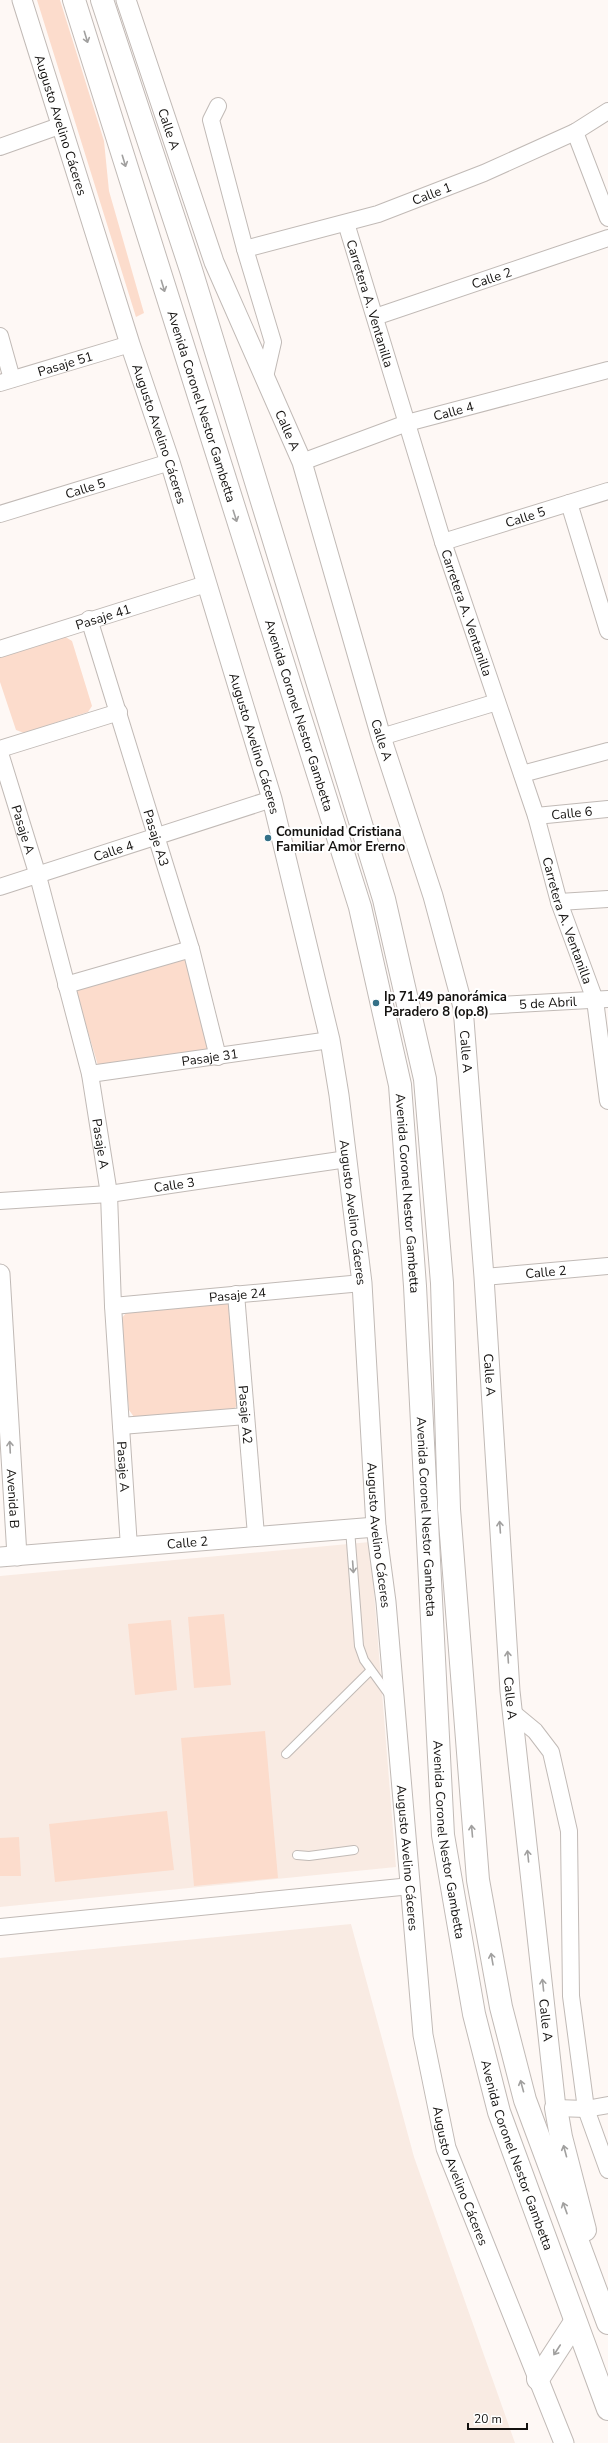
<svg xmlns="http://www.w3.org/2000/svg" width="608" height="2443" viewBox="0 0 608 2443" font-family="'Nunito Sans',sans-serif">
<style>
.built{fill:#f9ebe3}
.green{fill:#fcdccc}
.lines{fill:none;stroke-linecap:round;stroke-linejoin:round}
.service-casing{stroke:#c1bab6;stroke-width:10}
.minor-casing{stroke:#c1bab6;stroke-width:18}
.tertiary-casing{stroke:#c1bab6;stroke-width:21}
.trunk-casing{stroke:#c1bab6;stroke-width:24}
.service{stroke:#fff;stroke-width:8}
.minor{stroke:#fff;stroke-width:16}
.tertiary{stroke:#fff;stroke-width:19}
.trunk{stroke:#fff;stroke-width:22}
.oneway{stroke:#a1a09f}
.poi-dot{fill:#347087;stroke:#fff;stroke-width:1.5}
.labels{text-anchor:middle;stroke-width:4;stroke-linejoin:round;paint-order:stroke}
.street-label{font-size:13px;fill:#141210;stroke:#fff}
.poi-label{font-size:13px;font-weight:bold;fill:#141210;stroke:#fff;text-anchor:start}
</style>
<rect width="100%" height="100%" fill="#fef8f5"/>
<path class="built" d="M370 1542 396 1867 0 1907V1576Z
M351 1924 414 2157 515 2443H0V1958Z"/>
<path class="green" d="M37 0H60L104 141 109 191 144 313 136 317Z
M64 636 72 641 92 706 88 712 24 733 16 730 0 682V656Z
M184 959 188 963 210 1051 99 1069 75 988Z
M227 1303 231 1307 239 1404 230 1412 134 1417 129 1410 120 1320 127 1312Z
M224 1614 231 1685 194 1688 188 1617Z
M171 1620 177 1690 135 1695 128 1624Z
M265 1731 278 1878 194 1886 181 1738Z
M167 1811 174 1870 55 1882 49 1824Z
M19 1837 21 1876H0V1838Z"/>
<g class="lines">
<g class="service-casing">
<path id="service" d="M350 1529 359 1646 364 1660 390 1696
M286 1754 371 1670
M297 1855 309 1856 354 1850"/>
</g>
<g class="minor-casing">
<g id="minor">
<path d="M218 106 211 120 245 249 273 342 265 377"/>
<path d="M575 132 608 218"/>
<path d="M0 147 62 125"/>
<path id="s1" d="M346 223 443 542 536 816 559 902 595 1000 608 1101"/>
<path id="s2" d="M245 249 378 214 484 173 575 132 608 111"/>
<path id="s3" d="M375 317 608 238"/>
<path d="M0 336 12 379"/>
<path id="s4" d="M0 383 130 344"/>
<path id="s5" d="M302 462 407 423 608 370"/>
<path d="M569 503 608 631"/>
<path id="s6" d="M0 514 170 462"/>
<path id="s7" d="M443 542 608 491"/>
<path id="s8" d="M89 619 191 949 218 1057"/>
<path id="s9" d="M0 649 206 584"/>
<path d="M381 737 497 702"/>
<path d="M0 749 119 712"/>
<path id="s10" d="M0 753 38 876 90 1074 109 1194 113 1306 129 1547"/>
<path d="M522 774 608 751"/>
<path id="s11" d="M536 816 608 809"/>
<path id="s12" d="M0 887 272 799"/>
<path d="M559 902 608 899"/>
<path d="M66 985 191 949"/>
<path id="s13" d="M463 1007 608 999"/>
<path id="s14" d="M90 1074 330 1040"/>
<path id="s15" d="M0 1201 109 1194 347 1159"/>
<path id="s16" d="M484 1277 608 1266"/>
<path id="s17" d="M236 1294 256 1535"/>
<path id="s18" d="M113 1306 362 1283"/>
<path d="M121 1426 246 1416"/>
<path d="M512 1712 535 1731 551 1752 569 1831 571 1996 586 2109 608 2170"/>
<path d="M0 1927 411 1886"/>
<path d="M556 2108 586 2109 608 2105"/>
</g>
</g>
<g class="tertiary-casing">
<g id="tertiary">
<path id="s19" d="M22 0 130 344 170 462 272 799 330 1040 339 1095 362 1283 376 1527 386 1602 423 2035 446 2148 564 2443"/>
<path id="s20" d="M126 0 214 262 302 462 381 737 433 896 463 1007 484 1277 510 1691 556 2108"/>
<path id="s21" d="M0 1274 17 1556"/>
<path id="s22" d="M0 1557 376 1527"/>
</g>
</g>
<g class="trunk-casing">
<g id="trunk">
<path id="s23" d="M74 0 360 907 400 1085 415 1286 443 1835 474 2014 499 2112 608 2409"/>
<path d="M102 0 191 270 384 899 425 1079 442 1283 449 1509 478 1880 501 2007 525 2100 608 2323"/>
<path d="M556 2108 561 2137 585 2230"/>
<path d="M538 2379 575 2322"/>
</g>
</g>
<use href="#service" class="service"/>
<use href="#minor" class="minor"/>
<use href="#tertiary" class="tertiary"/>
<use href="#trunk" class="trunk"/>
</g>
<defs><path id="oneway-shaft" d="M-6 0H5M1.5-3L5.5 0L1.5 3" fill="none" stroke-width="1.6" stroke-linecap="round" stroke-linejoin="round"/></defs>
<g class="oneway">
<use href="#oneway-shaft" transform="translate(86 37) rotate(73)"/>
<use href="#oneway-shaft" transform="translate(124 161) rotate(73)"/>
<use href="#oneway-shaft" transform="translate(163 286) rotate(73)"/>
<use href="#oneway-shaft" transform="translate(235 516) rotate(72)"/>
<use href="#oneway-shaft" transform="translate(10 1447) rotate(-93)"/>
<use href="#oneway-shaft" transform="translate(500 1527) rotate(-94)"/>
<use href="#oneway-shaft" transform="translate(353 1567) rotate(86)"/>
<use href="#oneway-shaft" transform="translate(508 1657) rotate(-94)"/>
<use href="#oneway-shaft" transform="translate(472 1831) rotate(-95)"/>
<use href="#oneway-shaft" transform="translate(528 1856) rotate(-96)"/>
<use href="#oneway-shaft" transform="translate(492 1959) rotate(-100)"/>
<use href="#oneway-shaft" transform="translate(543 1985) rotate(-96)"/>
<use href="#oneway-shaft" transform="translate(522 2086) rotate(-105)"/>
<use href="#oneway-shaft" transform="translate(565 2151) rotate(-105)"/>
<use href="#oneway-shaft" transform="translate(565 2208) rotate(-110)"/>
<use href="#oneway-shaft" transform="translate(557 2350) rotate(123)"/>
</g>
<g class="poi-dot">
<circle cx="268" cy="838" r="4"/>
<circle cx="376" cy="1003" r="4"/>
</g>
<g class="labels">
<g class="street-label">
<text dy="5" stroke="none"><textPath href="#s19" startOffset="131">Augusto Avelino Cáceres</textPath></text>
<text dy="5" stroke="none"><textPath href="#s20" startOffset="136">Calle A</textPath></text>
<text dy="5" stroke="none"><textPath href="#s2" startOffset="195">Calle 1</textPath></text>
<text dy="5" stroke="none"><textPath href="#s3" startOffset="123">Calle 2</textPath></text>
<text dy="5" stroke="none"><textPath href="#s1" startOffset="84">Carretera A. Ventanilla</textPath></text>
<text dy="5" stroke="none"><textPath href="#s4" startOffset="68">Pasaje 51</textPath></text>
<text dy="5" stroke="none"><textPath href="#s23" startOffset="426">Avenida Coronel Nestor Gambetta</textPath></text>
<text dy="5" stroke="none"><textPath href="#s5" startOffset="160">Calle 4</textPath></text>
<text dy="5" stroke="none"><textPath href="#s20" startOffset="460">Calle A</textPath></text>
<text dy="5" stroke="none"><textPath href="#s19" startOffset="455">Augusto Avelino Cáceres</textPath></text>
<text dy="5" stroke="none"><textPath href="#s6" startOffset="89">Calle 5</textPath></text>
<text dy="5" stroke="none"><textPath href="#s7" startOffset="86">Calle 5</textPath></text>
<text dy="5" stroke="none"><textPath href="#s1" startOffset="408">Carretera A. Ventanilla</textPath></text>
<text dy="5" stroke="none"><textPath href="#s9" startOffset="108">Pasaje 41</textPath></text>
<text dy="5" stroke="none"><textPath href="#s23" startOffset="750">Avenida Coronel Nestor Gambetta</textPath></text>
<text dy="5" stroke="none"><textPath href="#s20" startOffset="784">Calle A</textPath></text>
<text dy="5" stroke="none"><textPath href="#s19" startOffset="779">Augusto Avelino Cáceres</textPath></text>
<text dy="5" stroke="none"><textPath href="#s11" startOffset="36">Calle 6</textPath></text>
<text dy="5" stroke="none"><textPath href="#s10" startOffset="80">Pasaje A</textPath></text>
<text dy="5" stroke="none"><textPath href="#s8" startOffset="229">Pasaje A3</textPath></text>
<text dy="5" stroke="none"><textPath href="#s12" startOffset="119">Calle 4</textPath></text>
<text dy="5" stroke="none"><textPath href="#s1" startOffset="732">Carretera A. Ventanilla</textPath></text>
<text dy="5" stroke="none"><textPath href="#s13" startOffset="85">5 de Abril</textPath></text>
<text dy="5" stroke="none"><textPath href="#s20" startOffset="1108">Calle A</textPath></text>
<text dy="5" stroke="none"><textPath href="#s14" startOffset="121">Pasaje 31</textPath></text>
<text dy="5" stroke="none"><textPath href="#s10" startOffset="404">Pasaje A</textPath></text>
<text dy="5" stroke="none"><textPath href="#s15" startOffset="175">Calle 3</textPath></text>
<text dy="5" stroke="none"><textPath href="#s23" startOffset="1242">Avenida Coronel Nestor Gambetta</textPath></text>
<text dy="5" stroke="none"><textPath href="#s19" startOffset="1259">Augusto Avelino Cáceres</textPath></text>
<text dy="5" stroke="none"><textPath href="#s16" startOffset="62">Calle 2</textPath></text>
<text dy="5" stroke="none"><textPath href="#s18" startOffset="125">Pasaje 24</textPath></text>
<text dy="5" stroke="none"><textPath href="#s20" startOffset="1432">Calle A</textPath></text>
<text dy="5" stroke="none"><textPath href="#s17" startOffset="121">Pasaje A2</textPath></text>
<text dy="5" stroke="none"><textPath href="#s10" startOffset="728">Pasaje A</textPath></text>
<text dy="5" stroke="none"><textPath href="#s21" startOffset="225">Avenida B</textPath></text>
<text dy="5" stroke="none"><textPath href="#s23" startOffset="1566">Avenida Coronel Nestor Gambetta</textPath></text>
<text dy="5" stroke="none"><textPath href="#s19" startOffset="1583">Augusto Avelino Cáceres</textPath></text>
<text dy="5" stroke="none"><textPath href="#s22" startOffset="188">Calle 2</textPath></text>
<text dy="5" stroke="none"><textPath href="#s20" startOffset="1756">Calle A</textPath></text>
<text dy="5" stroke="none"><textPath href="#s23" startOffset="1890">Avenida Coronel Nestor Gambetta</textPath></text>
<text dy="5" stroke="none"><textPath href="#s19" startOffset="1907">Augusto Avelino Cáceres</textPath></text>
<text dy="5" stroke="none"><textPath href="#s20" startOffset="2080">Calle A</textPath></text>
<text dy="5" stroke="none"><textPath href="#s23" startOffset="2214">Avenida Coronel Nestor Gambetta</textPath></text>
<text dy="5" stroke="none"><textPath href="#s19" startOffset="2231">Augusto Avelino Cáceres</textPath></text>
</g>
<g class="poi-label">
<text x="276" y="836">Comunidad Cristiana<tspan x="276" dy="15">Familiar Amor Ererno</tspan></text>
<text x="384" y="1001">Ip 71.49 panorámica<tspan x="384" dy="15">Paradero 8 (op.8)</tspan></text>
</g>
</g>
<path d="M468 2423v6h59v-6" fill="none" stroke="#141210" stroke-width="2"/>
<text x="474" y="2423" font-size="12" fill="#141210" stroke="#ffffff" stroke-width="3" paint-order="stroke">20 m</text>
</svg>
